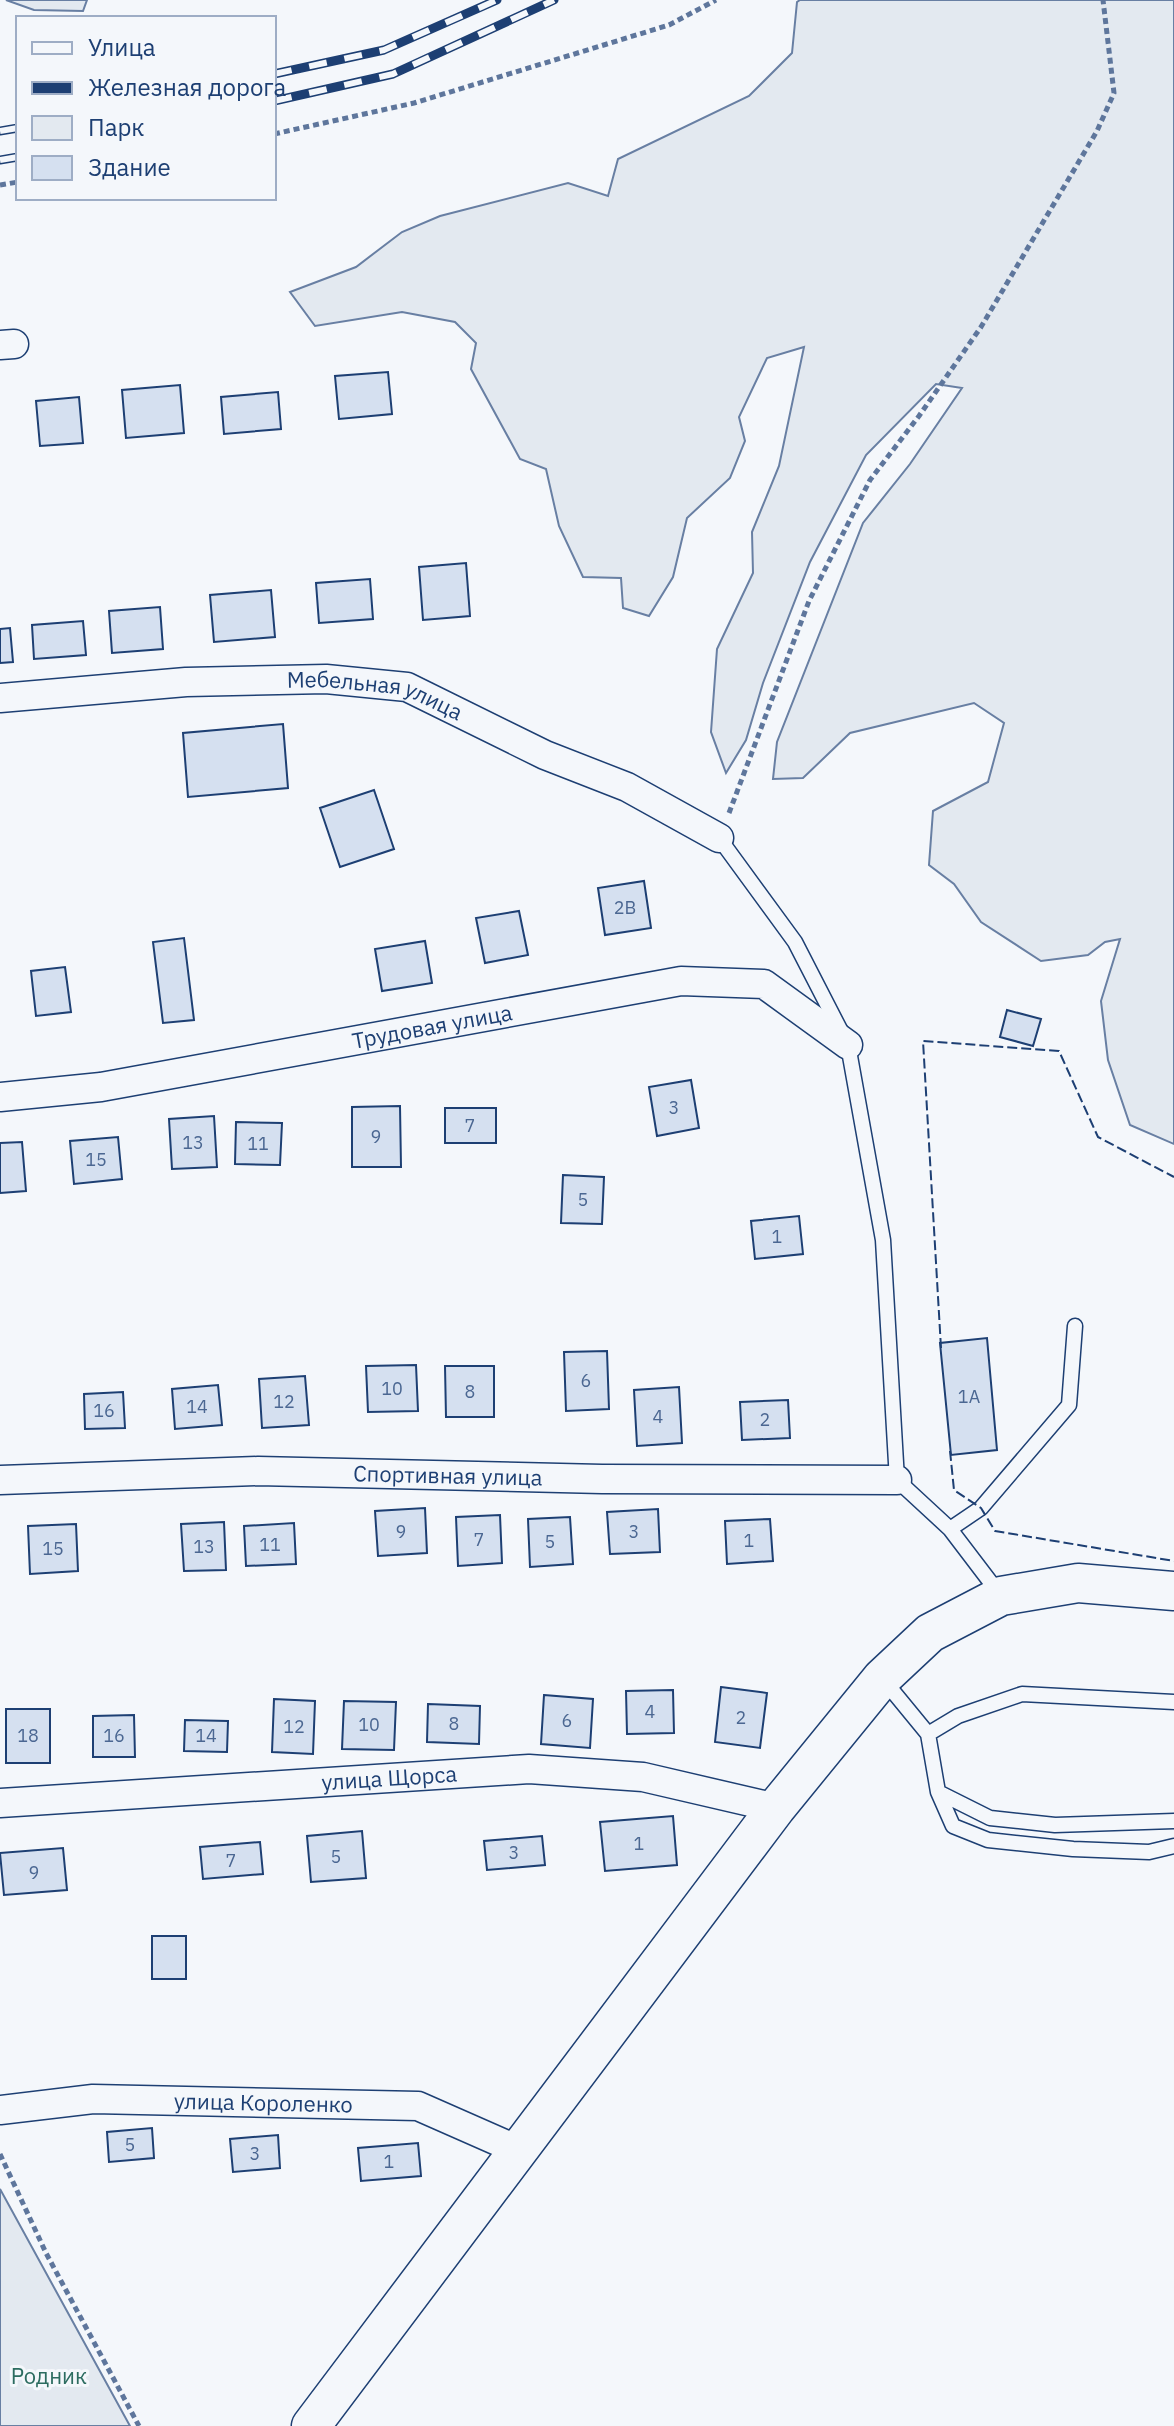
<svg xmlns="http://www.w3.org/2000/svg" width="1174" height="2426" viewBox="0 0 1174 2426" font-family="'IBM Plex Sans',sans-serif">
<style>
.green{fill:#e3e9f0;stroke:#687fa3;stroke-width:2}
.building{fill:#d5e0f0;stroke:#1d3f73;stroke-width:2}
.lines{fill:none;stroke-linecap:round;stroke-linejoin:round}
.service-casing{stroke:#1d3f73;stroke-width:17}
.minor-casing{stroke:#1d3f73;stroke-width:31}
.secondary-casing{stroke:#1d3f73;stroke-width:41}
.path{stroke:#5e769c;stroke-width:5;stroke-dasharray:6 4;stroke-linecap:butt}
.service{stroke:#f4f7fb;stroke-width:14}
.minor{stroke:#f4f7fb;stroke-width:28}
.secondary{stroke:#f4f7fb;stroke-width:38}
.rail-casing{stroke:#1d3f73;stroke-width:9}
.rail{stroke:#f4f7fb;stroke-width:6;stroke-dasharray:18;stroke-linecap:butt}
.fence{stroke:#1d3f73;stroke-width:2;stroke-dasharray:10 4;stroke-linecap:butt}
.labels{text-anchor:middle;stroke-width:6;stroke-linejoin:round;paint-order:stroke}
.number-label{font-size:18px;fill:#4b6792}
.street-label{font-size:22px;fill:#1d3f73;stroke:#f4f7fb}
.park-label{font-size:22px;fill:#2c6c60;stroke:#f4f7fb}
</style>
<rect width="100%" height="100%" fill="#f4f7fb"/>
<path class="green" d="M6 0H87L83 11 34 10Z
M800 0H1174V1144L1130 1125 1108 1060 1101 1001 1120 939 1105 942 1088 955 1041 961 981 922 954 884 929 865 933 811 988 782 1004 723 974 703 850 733 803 778 773 779 777 742 863 523 910 464 962 388 936 384 866 455 810 562 763 683 746 740 726 773 711 732 717 649 753 573 752 532 779 466 804 347 767 358 739 417 745 441 730 478 687 518 673 577 649 616 623 608 621 578 583 577 559 526 546 469 520 459 471 369 476 343 455 322 402 312 315 326 290 292 356 267 402 232 440 216 568 183 608 196 618 159 749 96 792 53 797 2Z
M0 2189 130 2426H0Z"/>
<path class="building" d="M388 372 392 414 339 419 335 376Z
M180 385 184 433 126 438 122 390Z
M278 392 281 429 224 434 221 397Z
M79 397 83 443 40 446 36 401Z
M466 563 470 616 423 620 419 567Z
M370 579 373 619 319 623 316 583Z
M271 590 275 637 214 642 210 595Z
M160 607 163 649 112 653 109 611Z
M83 621 86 655 34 659 32 625Z
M10 628 13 662 0 663V629Z
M283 724 288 788 188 797 183 733Z
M374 790 394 849 340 867 320 808Z
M644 881 651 928 605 935 598 888Z
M519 911 528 955 485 963 476 918Z
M184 938 194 1020 163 1023 153 942Z
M425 941 432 983 382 991 375 949Z
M65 967 71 1012 36 1016 31 971Z
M1007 1010 1041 1019 1033 1046 1000 1037Z
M691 1080 699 1128 657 1136 649 1087Z
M400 1106 401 1167H352V1107Z
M445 1108H496V1143H445Z
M214 1116 217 1167 172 1169 169 1119Z
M236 1122 282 1123 280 1165 235 1164Z
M118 1137 122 1179 74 1184 70 1141Z
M22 1142 26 1191 0 1193V1143Z
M563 1175 604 1177 602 1224 561 1223Z
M799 1216 803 1254 755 1259 751 1221Z
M987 1338 997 1450 951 1455 940 1343Z
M607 1351 609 1409 566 1411 564 1352Z
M416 1365 418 1411 368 1412 366 1366Z
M445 1366H494V1417H446Z
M305 1376 309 1425 262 1428 259 1379Z
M218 1385 222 1425 175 1429 172 1389Z
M679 1387 682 1443 637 1446 634 1390Z
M123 1392 125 1428 85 1429 84 1394Z
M788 1400 790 1438 742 1440 740 1402Z
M425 1508 427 1553 378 1556 375 1511Z
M658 1509 660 1552 610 1554 607 1512Z
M500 1515 502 1563 458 1566 456 1517Z
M570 1517 573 1564 530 1567 528 1519Z
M770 1519 773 1561 727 1564 725 1521Z
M224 1522 226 1570 184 1571 181 1524Z
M294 1523 296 1564 246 1566 244 1526Z
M76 1524 78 1571 30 1574 28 1526Z
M721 1687 767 1693 760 1748 715 1742Z
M673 1690 674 1733 627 1734 626 1691Z
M544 1695 593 1699 590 1748 541 1744Z
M274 1699 315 1701 313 1754 272 1752Z
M344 1701 396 1702 394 1750 342 1749Z
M428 1704 480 1706 479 1744 427 1742Z
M6 1709H50V1763H6Z
M134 1715 135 1757H93V1716Z
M185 1720 228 1721 227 1752 184 1751Z
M673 1816 677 1865 605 1871 600 1822Z
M362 1831 366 1878 311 1882 307 1836Z
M542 1836 545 1865 487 1870 484 1841Z
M260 1842 263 1874 203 1879 200 1847Z
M63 1848 67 1890 4 1895 0 1853Z
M152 1936H186V1979H152Z
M152 2128 154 2158 109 2162 107 2132Z
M278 2135 280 2168 233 2172 230 2139Z
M418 2143 421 2176 361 2181 358 2148Z"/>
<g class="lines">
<g class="service-casing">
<path id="service" d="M719 838 795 942 848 1045 883 1240 897 1480 950 1529 1001 1596
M950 1529 981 1508 1069 1405 1075 1326
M882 1678 928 1734 938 1792 953 1826 988 1840 1073 1849 1149 1852 1174 1846
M928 1734 958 1716 1022 1694 1174 1702
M938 1792 990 1818 1055 1825 1174 1821"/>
</g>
<g class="minor-casing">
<g id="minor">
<path d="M0 345 14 344"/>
<path id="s1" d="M0 698 186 682 326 679 407 687 545 755 627 787 719 838"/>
<path id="s2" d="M0 1097 101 1087 681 981 764 984 848 1045"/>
<path id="s3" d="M0 1480 258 1471 602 1479 897 1480"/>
<path id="s4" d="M0 1803 529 1769 643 1777 776 1808"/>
<path id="s5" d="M0 2110 93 2099 418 2106 518 2150"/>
</g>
</g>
<g class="secondary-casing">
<path id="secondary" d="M311 2426 776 1808 882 1678 930 1633 1001 1596 1078 1583 1174 1591"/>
</g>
<path class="path" d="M274 134 414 103 669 25 716 0
M0 185 18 182
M729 813 809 601 870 480 919 416 981 327 1097 131 1114 93 1103 0
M0 2154 46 2253 139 2426"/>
<use href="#service" class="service"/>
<use href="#minor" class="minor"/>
<use href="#secondary" class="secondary"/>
<g class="rail-casing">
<path id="rail" d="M274 74 384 50 497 0
M274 101 393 74 554 0
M0 131 18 128
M0 160 18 157"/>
</g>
<use href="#rail" class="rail"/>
<path class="fence" d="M941 1348 923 1041 1059 1051 1098 1137 1174 1177
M950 1451 954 1490 981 1508 995 1531 1174 1561"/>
</g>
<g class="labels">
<g class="number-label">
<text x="625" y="914">2В</text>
<text x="674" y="1114">3</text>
<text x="470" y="1132">7</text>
<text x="376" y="1143">9</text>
<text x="193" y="1149">13</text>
<text x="258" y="1150">11</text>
<text x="96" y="1166">15</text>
<text x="583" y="1206">5</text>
<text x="777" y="1243">1</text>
<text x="586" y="1387">6</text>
<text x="392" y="1395">10</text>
<text x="470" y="1398">8</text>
<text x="969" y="1403">1А</text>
<text x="284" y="1408">12</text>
<text x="197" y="1413">14</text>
<text x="104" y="1417">16</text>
<text x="658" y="1423">4</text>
<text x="765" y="1426">2</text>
<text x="401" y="1538">9</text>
<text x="634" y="1538">3</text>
<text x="479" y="1546">7</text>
<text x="749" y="1547">1</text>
<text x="550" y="1548">5</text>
<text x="270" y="1551">11</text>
<text x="204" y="1553">13</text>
<text x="53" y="1555">15</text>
<text x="650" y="1718">4</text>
<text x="741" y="1724">2</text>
<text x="567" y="1727">6</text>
<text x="454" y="1730">8</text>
<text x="369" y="1731">10</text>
<text x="294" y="1733">12</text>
<text x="28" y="1742">18</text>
<text x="114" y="1742">16</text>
<text x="206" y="1742">14</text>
<text x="639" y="1850">1</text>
<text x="514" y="1859">3</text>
<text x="336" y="1863">5</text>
<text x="231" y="1867">7</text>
<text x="34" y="1879">9</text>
<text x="130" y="2151">5</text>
<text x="255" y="2160">3</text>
<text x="389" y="2168">1</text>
</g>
<g class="street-label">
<text dy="8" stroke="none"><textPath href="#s1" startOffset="378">Мебельная улица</textPath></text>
<text dy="8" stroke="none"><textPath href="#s2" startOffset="438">Трудовая улица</textPath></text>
<text dy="8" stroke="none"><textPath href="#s3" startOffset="448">Спортивная улица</textPath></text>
<text dy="8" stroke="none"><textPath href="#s4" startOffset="390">улица Щорса</textPath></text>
<text dy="8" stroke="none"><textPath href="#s5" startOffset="264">улица Короленко</textPath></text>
</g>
<g class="park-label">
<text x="49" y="2384">Родник</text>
</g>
</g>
<rect x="16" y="16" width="260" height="184" fill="#f4f7fb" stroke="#9eadc5" stroke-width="2"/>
<rect x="32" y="42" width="40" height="12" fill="#f4f7fb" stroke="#9eadc5" stroke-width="2"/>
<text x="88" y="56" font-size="24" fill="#1d3f73">Улица</text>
<rect x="32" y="82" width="40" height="12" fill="#1d3f73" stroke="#9eadc5" stroke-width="2"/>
<text x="88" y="96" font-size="24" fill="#1d3f73">Железная дорога</text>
<rect x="32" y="116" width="40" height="24" fill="#e3e9f0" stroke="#9eadc5" stroke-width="2"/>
<text x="88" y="136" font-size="24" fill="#1d3f73">Парк</text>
<rect x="32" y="156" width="40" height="24" fill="#d5e0f0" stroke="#9eadc5" stroke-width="2"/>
<text x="88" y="176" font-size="24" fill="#1d3f73">Здание</text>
</svg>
